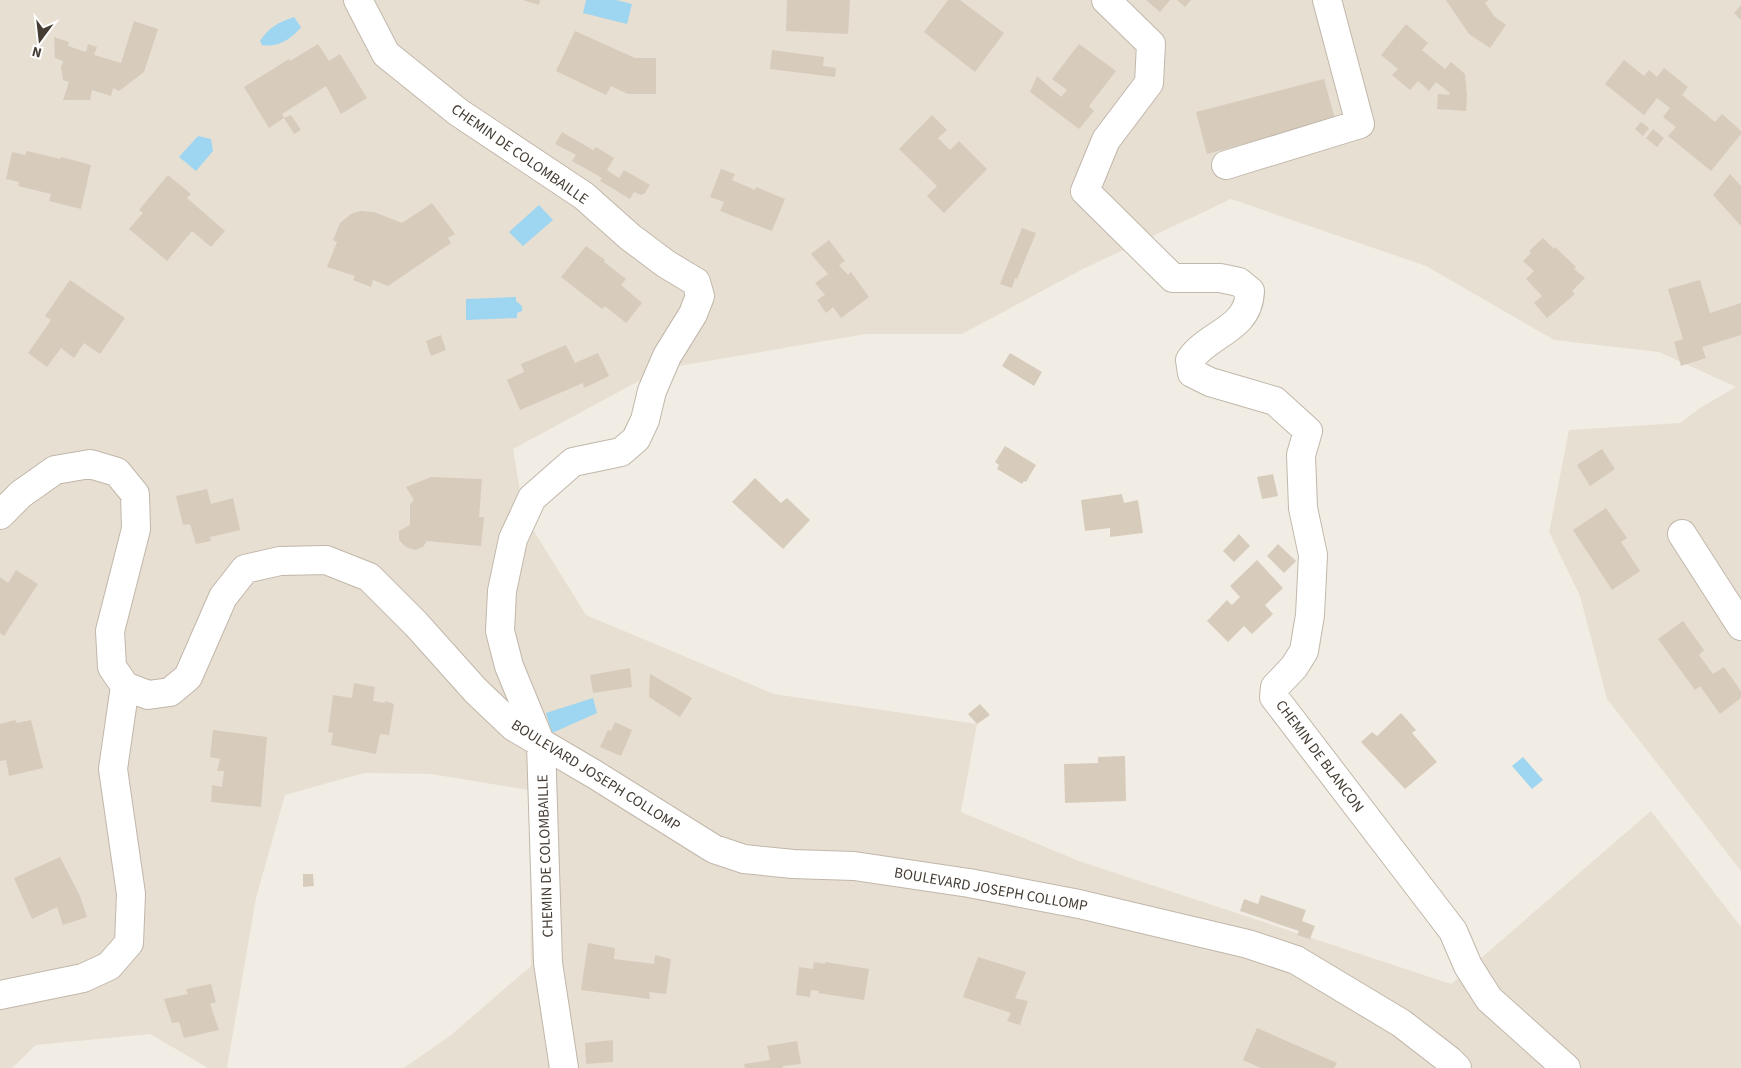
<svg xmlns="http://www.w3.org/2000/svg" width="1741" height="1068" viewBox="0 0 1741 1068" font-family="'Source Sans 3',sans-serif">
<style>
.residential{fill:#e7dfd2}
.water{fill:#9ed5f1}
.building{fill:#d7cbbc}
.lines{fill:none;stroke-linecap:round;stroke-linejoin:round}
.minor-casing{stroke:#c1b7aa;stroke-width:30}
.minor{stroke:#fff;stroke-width:28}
.labels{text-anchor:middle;stroke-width:5;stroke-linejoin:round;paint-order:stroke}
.street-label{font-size:15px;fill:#453d34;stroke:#fff}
</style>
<rect width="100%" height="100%" fill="#f2ede4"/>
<path class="residential" d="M0 0H1741V871L1607 699 1580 596 1549 532 1569 430 1680 423 1700 408 1736 387 1659 352 1554 340 1426 266 1231 199 1083 269 962 334H866L661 369 513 449 524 515 586 615 774 694 977 724 961 812 1079 861 1451 984 1651 811 1741 927V1068H404L451 1035 531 966 529 790 431 774 364 773 285 795 256 898 227 1068H208L150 1034 36 1045 12 1068H0Z"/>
<path class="water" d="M586 0H616L632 4 627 24 583 13Z
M294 17 301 27C292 39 277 48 262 45L260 41C269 27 279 22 294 17Z
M198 136 211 139 213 151 196 171 179 157Z
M539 205 553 220 523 246 509 232Z
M516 297V301L522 306V311L517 313V318L466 320V299Z
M593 698 597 713 552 733 546 713Z
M1523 757 1543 780 1532 789 1512 766Z"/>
<path class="building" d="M523 0H540L539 5Z
M787 0H850L848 34 786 31Z
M948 0H960L1004 33 975 72 924 32Z
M1146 0H1170L1160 12Z
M1177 0H1191L1185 7Z
M1446 0H1489L1485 3 1494 16 1506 25 1490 48 1469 34Z
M1741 5V20L1734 13Z
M134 21 158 29 144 72 119 91 113 88 111 96 92 90 90 100H63L69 82 63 80 61 68 63 61 55 58 54 37 69 42 68 46 86 52 88 44 97 47 94 55 121 63Z
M1406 24 1428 43 1422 50 1445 69 1451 62 1465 74 1467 96 1466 111 1437 109 1438 94 1449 95 1450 93 1436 82 1429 91 1418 81 1410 90 1392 75 1398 69 1381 55Z
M575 31 635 58H656V94H628L611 86 606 95 556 71Z
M318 44 329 61 340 54 367 98 341 114 326 86 282 114 284 118 269 128 244 87 289 59 290 61Z
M1079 44 1116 71 1089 106 1094 111 1079 129 1030 92 1037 76 1061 97 1067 90 1052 79Z
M772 50 824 57 823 66 836 68 835 77 770 69Z
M1624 60 1644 76 1649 70 1657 77 1664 68 1688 87 1682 95 1715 122 1722 114 1741 131V134L1711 171 1668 136 1676 127 1663 117 1670 108 1657 98 1644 115 1605 84Z
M1324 79 1335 119 1207 154 1196 112Z
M291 115 301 130 294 134 284 118Z
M932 115 947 130 938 138 950 150 959 141 987 169 944 213 927 196 937 186 899 149Z
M1641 122 1649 128 1643 136 1635 129Z
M1653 129 1664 138 1657 147 1646 138Z
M562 132 593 150 596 147 614 158 607 170 619 178 624 170 650 185 644 194 641 195 634 192 630 199 600 181 602 178 572 161 576 155 555 144Z
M27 151 60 159 61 157 91 165 81 209 49 201 51 194 18 186 19 182 6 179 12 152 25 155Z
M721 169 735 174 732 180 755 190 756 187 785 199 772 231 720 211 724 202 710 197Z
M1730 174 1741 186V226L1713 195Z
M168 175 191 194 187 198 225 231 211 247 192 231 167 261 129 229 143 213 139 210Z
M432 203 455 234 448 238 451 243 388 286 373 280 371 287 353 280 355 276 327 267 337 242 333 240 340 223 351 214 360 211 374 212 402 223Z
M1022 228 1036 233 1017 279 1015 278 1012 288 1000 284Z
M1543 238 1554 249 1555 247 1576 267 1574 269 1585 278 1572 291 1575 294 1547 318 1534 303 1542 296 1526 279 1534 271 1523 261 1531 253 1529 251Z
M829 240 845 261 839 265 848 275 851 272 869 297 841 318 833 307 826 313 817 300 825 295 815 283 828 274 811 254Z
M586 246 605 260 604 262 626 279 621 285 642 303 626 323 605 306 602 309 561 277Z
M70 280 125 318 100 354 84 343 74 358 61 348 47 367 28 353 51 320 45 316Z
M1700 280 1710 313 1741 303V335L1702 347 1706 358 1681 366 1674 342 1683 339 1668 289Z
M441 335 446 350 431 356 426 341Z
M566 345 575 363 598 353 609 376 584 388 583 383 520 410 507 380 524 372 521 364Z
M1010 353 1042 372 1034 386 1002 366Z
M1005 446 1036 465 1026 482 1024 481 1022 484 997 469 999 465 995 462Z
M1602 449 1615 469 1590 486 1577 465Z
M1273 474 1278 496 1262 499 1257 477Z
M431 477 482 479 479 517H484L481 546 427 541 423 547 415 550 406 547 399 540V531L410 525V504L414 500 406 487Z
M755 478 781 503 787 498 810 520 783 549 732 502Z
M207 489 211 504 233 498 240 530 210 537 211 541 196 544 190 524 183 525 176 496Z
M1122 494 1124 503 1138 500 1143 533 1110 537V528L1085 531 1081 500Z
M1606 508 1627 538 1621 542 1640 571 1612 590 1573 530Z
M1239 534 1250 546 1234 562 1223 551Z
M1278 544 1296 561 1284 573 1267 556Z
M1257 560 1283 588 1265 605 1273 614 1252 634 1244 626 1228 642 1207 621 1227 600 1232 605 1240 597 1230 586Z
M16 570 38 584 4 636 0 633V577L8 583Z
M1683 621 1704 650 1699 655 1713 674 1724 667 1741 691V698L1720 714 1700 686 1695 690 1658 639Z
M630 668 632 687 593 693 590 675Z
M650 674 692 698 680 717 649 697Z
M354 683 375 687 373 701 385 703V701L394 704 389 735 380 734 376 754 331 745 333 733 328 732 333 695 352 698Z
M980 704 990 715 977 724 968 714Z
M1401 713 1416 730 1412 733 1437 762 1405 789 1361 742 1372 732 1377 736Z
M15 720 17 723 31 720 43 768 9 776 6 760 0 761V724Z
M615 722 632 730 621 756 600 747 608 730 611 731Z
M213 730 267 737 261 807 211 802 212 785 222 787 224 771H217L220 759 210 757Z
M1125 756 1126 801 1065 803 1064 764 1098 763V757Z
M60 857 80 896 87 917 63 925 57 907 32 919 14 878Z
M303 874H313L314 886 303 887Z
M1261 895 1306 910 1302 921 1315 926 1310 939 1297 935 1299 931 1240 911 1244 899 1258 904Z
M588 943 615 948 614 959 654 964 655 955 671 959 666 994 649 992 650 999 581 990Z
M978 957 1026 972 1015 998 1028 1001 1020 1025 1007 1021 1011 1013 963 997Z
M814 962 825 964V962L869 969 864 1000 818 993 819 991 811 990 810 997 796 995 799 967 813 969Z
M211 984 216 1002 210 1004 219 1030 184 1038 179 1022 172 1023 164 999 188 994 186 989Z
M1257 1028 1337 1063 1334 1068H1261L1243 1060Z
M613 1040V1062L586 1064 585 1043Z
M797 1041 801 1064 783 1066V1068H745L744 1064 770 1060 767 1046Z"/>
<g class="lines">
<g class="minor-casing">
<path id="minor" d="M358 0 386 54 458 112 584 196 630 237 666 264 696 282 700 296 693 314 667 356 652 391 645 420 636 439 621 452 573 462 532 498 513 539 502 591 500 631 509 666 541 744 548 963 564 1068
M1106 0 1151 44 1149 83 1106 140 1085 191 1173 278H1220L1239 282 1250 291C1249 330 1208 333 1190 360L1192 373 1210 382 1275 401 1308 431 1301 455 1303 508 1313 555 1310 615 1304 651 1294 667 1275 687 1274 697 1453 931 1468 966 1489 999 1566 1068
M1226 165 1360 124 1327 0
M0 515 21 494 55 470 90 464 117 472 135 494 136 529 110 631 112 667 125 686 148 695 170 692 188 677 223 597 245 569 280 561 326 560 369 577 416 624 476 691 514 727 594 774 714 849 744 859 793 864 854 866 969 883 1079 904 1248 944 1296 960 1401 1023 1449 1060 1457 1068
M1682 534 1741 626
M0 995 83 978 109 966 129 943 131 894 113 769 125 686"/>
</g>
<use href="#minor" class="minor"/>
</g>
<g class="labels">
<g class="street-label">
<text transform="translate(520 154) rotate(35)" y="5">CHEMIN DE COLOMBAILLE</text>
<text transform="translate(1320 756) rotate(53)" y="5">CHEMIN DE BLANCON</text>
<text transform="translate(596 775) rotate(32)" y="5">BOULEVARD JOSEPH COLLOMP</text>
<text transform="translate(545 856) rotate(-92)" y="5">CHEMIN DE COLOMBAILLE</text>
<text transform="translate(991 889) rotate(10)" y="5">BOULEVARD JOSEPH COLLOMP</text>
</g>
</g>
<g transform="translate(40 40) rotate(195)" stroke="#ffffff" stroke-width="4" paint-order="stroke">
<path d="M0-4L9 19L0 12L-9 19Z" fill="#453d34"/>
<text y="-8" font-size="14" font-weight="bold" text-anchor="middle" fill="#453d34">N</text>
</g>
</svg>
